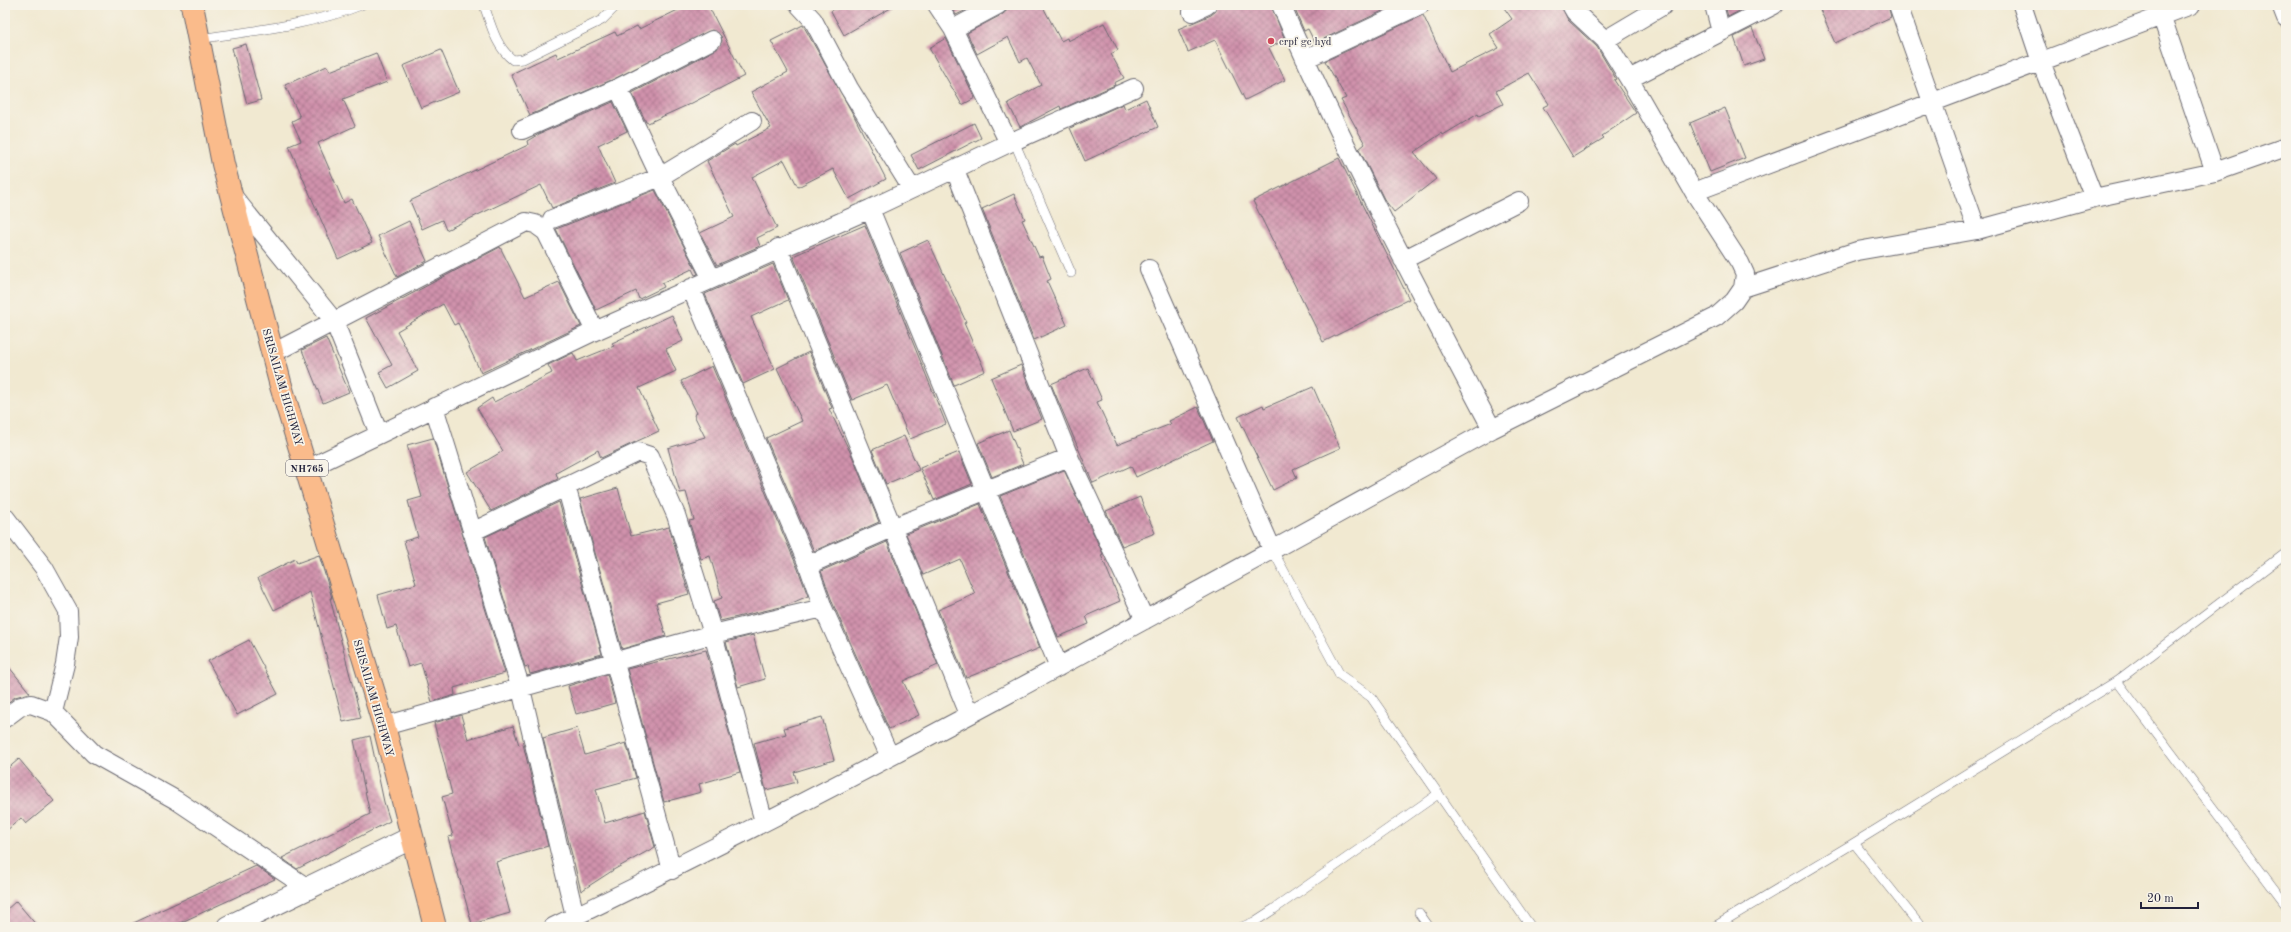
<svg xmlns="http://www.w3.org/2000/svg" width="2291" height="932" viewBox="0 0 2291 932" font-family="'Old Standard TT',serif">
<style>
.building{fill:url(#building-cross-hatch)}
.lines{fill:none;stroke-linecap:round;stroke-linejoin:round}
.service-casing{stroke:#6a6870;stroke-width:10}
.minor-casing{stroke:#6a6870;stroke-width:20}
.tertiary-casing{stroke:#6a6870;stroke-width:24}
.trunk-casing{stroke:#6a6870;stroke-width:24}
.service{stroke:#fff;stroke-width:9}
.minor{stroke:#fff;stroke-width:18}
.tertiary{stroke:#fff;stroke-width:22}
.trunk{stroke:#fabb8b;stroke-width:22}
.poi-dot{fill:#d1495b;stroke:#f7f3e8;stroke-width:1.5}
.labels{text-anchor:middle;stroke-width:3.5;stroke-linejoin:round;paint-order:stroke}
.shield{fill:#f7f3e8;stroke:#62616f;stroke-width:1}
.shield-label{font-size:10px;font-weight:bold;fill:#22223b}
.poi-label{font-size:11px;fill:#22223b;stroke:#f7f3e8;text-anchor:start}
.street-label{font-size:11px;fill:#22223b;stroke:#f7f3e8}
</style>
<defs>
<pattern id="building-cross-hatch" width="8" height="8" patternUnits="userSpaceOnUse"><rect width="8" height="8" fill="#d092ac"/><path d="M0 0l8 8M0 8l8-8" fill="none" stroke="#a8778d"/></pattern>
</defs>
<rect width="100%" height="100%" fill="#f7f3e8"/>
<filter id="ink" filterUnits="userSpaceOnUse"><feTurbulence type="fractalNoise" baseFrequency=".025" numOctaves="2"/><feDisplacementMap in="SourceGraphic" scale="8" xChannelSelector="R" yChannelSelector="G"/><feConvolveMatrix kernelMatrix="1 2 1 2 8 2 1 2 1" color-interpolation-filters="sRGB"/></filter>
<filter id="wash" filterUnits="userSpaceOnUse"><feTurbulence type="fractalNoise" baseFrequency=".012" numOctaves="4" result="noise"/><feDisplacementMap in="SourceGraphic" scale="16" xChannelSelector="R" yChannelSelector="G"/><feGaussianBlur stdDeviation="0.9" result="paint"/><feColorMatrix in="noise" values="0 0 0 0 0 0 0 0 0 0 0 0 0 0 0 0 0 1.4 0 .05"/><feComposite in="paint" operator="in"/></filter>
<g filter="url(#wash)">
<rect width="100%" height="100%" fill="#f1e9d1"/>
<g id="blocks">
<path class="building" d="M688 5H708L744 76 692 103 648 123 646 122 632 93 717 49 722 41 721 36 712 30 614 79 530 115 511 74 556 53 558 58 615 32 617 36 637 26 639 29Z
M841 5H896L844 35 831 11Z
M950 5H974L975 6 956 15Z
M1013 5H1042L1061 41 1067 38 1068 41 1104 23 1118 50 1111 54 1124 78 1114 83 1115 85 1061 109 1060 106 1020 127 1008 103 1041 85 1027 58 1020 62 1008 37 977 54 967 33 1003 14Z
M1217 5H1271L1285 40 1269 48 1285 80 1245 100 1215 40 1188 52 1178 29 1211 15 1216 11Z
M1293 5H1395L1315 43 1308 29 1304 31Z
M1502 5H1561L1568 20 1597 47 1616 79 1614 80 1636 113 1602 136 1604 138 1573 157 1543 107 1549 104 1529 73 1496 91 1503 104 1479 116 1478 114 1443 135 1442 133 1414 152 1436 179 1394 212 1384 199 1359 149 1365 144 1341 100 1346 98 1325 61 1423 15 1450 72 1499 48 1490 34 1512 19Z
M1725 5H1744L1745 8 1728 17Z
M1818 5H1888L1891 17 1835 43Z
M803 25 854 116 886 179 849 199 833 169 798 187 784 160 752 177 777 228 757 238 760 246 717 265 700 233 734 217 707 161 735 144 736 146 771 128 751 92 788 72 771 41Z
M1752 28 1764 59 1744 66 1734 37Z
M946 38 975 98 962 105 929 48Z
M246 44 261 100 247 104 232 48Z
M441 50 459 92 421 108 403 66Z
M376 53 387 82 343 99 355 126 318 143 344 203 352 199 372 243 338 259 289 146 301 141 292 121 300 117 285 85 327 66 330 71Z
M1146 99 1158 127 1085 161 1070 128 1123 104 1125 109Z
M613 102 627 131 598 145 615 183 552 208 541 185 446 230 442 220 422 229 410 201 528 145 527 141 539 134Z
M1725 108 1745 158 1710 172 1690 123Z
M974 123 981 138 919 170 911 155Z
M1339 158 1409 299 1323 342 1253 201Z
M655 190 698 274 695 275 692 269 662 283 664 287 639 299 636 291 596 310 556 229Z
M1014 194 1025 219 1022 220 1039 257 1042 256 1051 279 1047 281 1067 325 1034 340 982 209Z
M409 221 427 261 397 277 378 236Z
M865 225 946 424 910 439 887 385 852 400 793 256Z
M928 240 966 322 964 323 985 371 954 385 900 253Z
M500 247 525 297 559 282 581 326 481 373 458 323 454 325 443 304 397 331 418 371 388 388 379 372 392 365 366 318Z
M773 264 788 300 751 317 775 369 743 384 705 294Z
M672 315 683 341 666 349 676 371 639 388 659 431 601 458 598 450 556 473 558 479 491 511 467 472 503 451 477 408 492 398 494 402 552 373 548 365 573 353 577 361 614 346 612 343Z
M326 338 349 392 323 403 302 350Z
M809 352 832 408 829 409 853 458 879 522 814 551 766 438 802 421 777 368Z
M1021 365 1042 419 1013 431 991 378Z
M712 366 798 569 808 596 785 606 720 621 714 601 722 598 710 556 701 559 689 521 694 520 686 492 680 493 668 448 705 437 694 415 697 413 681 381Z
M1088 368 1102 400 1097 402 1117 445 1171 424 1169 421 1198 407 1213 441 1136 477 1131 466 1093 483 1051 384Z
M1313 387 1340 448 1293 469 1297 478 1273 490 1238 417 1263 405 1264 408Z
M1009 430 1023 464 992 477 978 443Z
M904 436 919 470 886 484 872 450Z
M433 438 505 673 454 688 455 695 432 702 421 663 408 667 396 626 387 629 378 595 416 584 404 541 418 537 408 501 422 497 407 445Z
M959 452 972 484 934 500 920 468Z
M1064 470 1103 554 1101 555 1120 601 1086 616 1089 624 1058 637 1000 496Z
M618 488 631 536 669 527 689 594 656 603 666 636 622 649 580 499Z
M1140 497 1155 533 1122 546 1106 511Z
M559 502 602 654 530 674 528 666 525 667 485 537Z
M980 504 1040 648 966 678 938 610 975 594 960 559 923 575 906 534Z
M887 542 938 665 903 681 919 715 889 729 833 604 821 571Z
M319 555 332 598H330L361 718 343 722 310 592 274 610 258 578 295 559 297 563Z
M753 635 765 679 738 687 726 642Z
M249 640 278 694 237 715 208 661Z
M706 650 740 772 699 784 701 792 664 802 627 669Z
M5 662 30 693 15 697 5 705Z
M607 674 615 703 576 714 568 686Z
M461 715 468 739 513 726 519 745 523 744 548 846 496 862 510 913 472 924 448 837 453 836 442 797 452 794 434 723Z
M822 717 834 760 794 772 797 782 766 790 754 743 786 734 784 728Z
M577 728 585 755 626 743 636 778 596 789 605 823 645 811 655 847 615 869 581 891 543 738Z
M370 736 384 802 390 821 297 869 282 858 370 814 354 740Z
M19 759 54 801 26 824 21 818 5 832V771Z
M256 866 275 879 171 927H125Z
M16 901 38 927H5V911Z"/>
</g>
</g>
<g filter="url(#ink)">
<use href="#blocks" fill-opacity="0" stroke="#6a6870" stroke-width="1"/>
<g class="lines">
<g class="service-casing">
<path id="service" d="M484 5C491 25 496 47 513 60L523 59 602 20 617 5
M199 39C250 31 313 25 361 5
M1014 141 1071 273
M1272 549 1340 675 1371 697 1531 927
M2117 681 2286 905
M1854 843 1921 927
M1419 913 1429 927
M1242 927 1254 922 1274 909 1438 794
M1714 927 1854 843 2117 681 2286 553"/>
</g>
<g class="minor-casing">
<path id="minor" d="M799 5 813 20 849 88 912 189
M937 5 953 29 998 5
M1281 5C1344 149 1418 289 1492 429L1716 317 1734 301 1743 288 1857 251 1977 230 2094 198 2215 172 2286 147
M1571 5 1575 12 1605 40
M1714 5 1721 32
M1898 5 1977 230
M2022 5 2041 62 2094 198
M2281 5 2286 18
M2158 6 2215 172
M1192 12 1207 5
M953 29 1009 143
M1305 59 1420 5
M1629 79 1605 40 1664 5
M618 88 712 40
M522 130 618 88 660 177 712 279
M955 170 1069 457 1145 620
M1694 192 2191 5
M232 195 334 321 379 434
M870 209 1059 667
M552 219 660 177 752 121
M778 248 969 714
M1403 260 1519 201
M1149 269 1272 549
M691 288 808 565 823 608 890 757
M1743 288 1745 274 1740 263 1694 192 1629 79 1774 5
M273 353 526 222 535 224 546 232 595 331
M434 407 521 689 575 916
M307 469 595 331 870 209 1009 143 1134 88
M566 486 672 870
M5 517 44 568 68 611 69 637 65 664 53 712
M472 532 638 452 650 456 676 515 713 634 764 822
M808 565 892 528 1069 457
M5 718 21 706 31 704 53 712 94 754 176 800 306 887
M384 726 713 634 823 608
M553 927C872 774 1181 600 1492 429"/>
</g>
<g class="tertiary-casing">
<path id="tertiary" d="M228 927 411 838"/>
</g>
<g class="trunk-casing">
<path id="trunk" d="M192 5 223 164 281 386 384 726 435 927"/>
</g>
<use href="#service" class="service"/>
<use href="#minor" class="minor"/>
<use href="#tertiary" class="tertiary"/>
<use href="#trunk" class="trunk"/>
</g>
</g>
<circle class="poi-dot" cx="1271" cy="41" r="4"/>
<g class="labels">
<rect class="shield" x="286" y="460" width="42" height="16" rx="3"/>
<g class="shield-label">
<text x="307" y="472">NH765</text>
</g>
<g class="poi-label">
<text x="1279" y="45">crpf gc hyd</text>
</g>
<g class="street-label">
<text transform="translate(283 387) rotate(74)" y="4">SRISAILAM HIGHWAY</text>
<text transform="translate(374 698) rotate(74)" y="4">SRISAILAM HIGHWAY</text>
</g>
</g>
<rect width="2291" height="932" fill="none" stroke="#f7f3e8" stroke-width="20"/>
<path d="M2141 902v6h57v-6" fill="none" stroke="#22223b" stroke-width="2"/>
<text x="2147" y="902" font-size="12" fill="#22223b" stroke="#f7f3e8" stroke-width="3" paint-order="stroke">20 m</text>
</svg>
